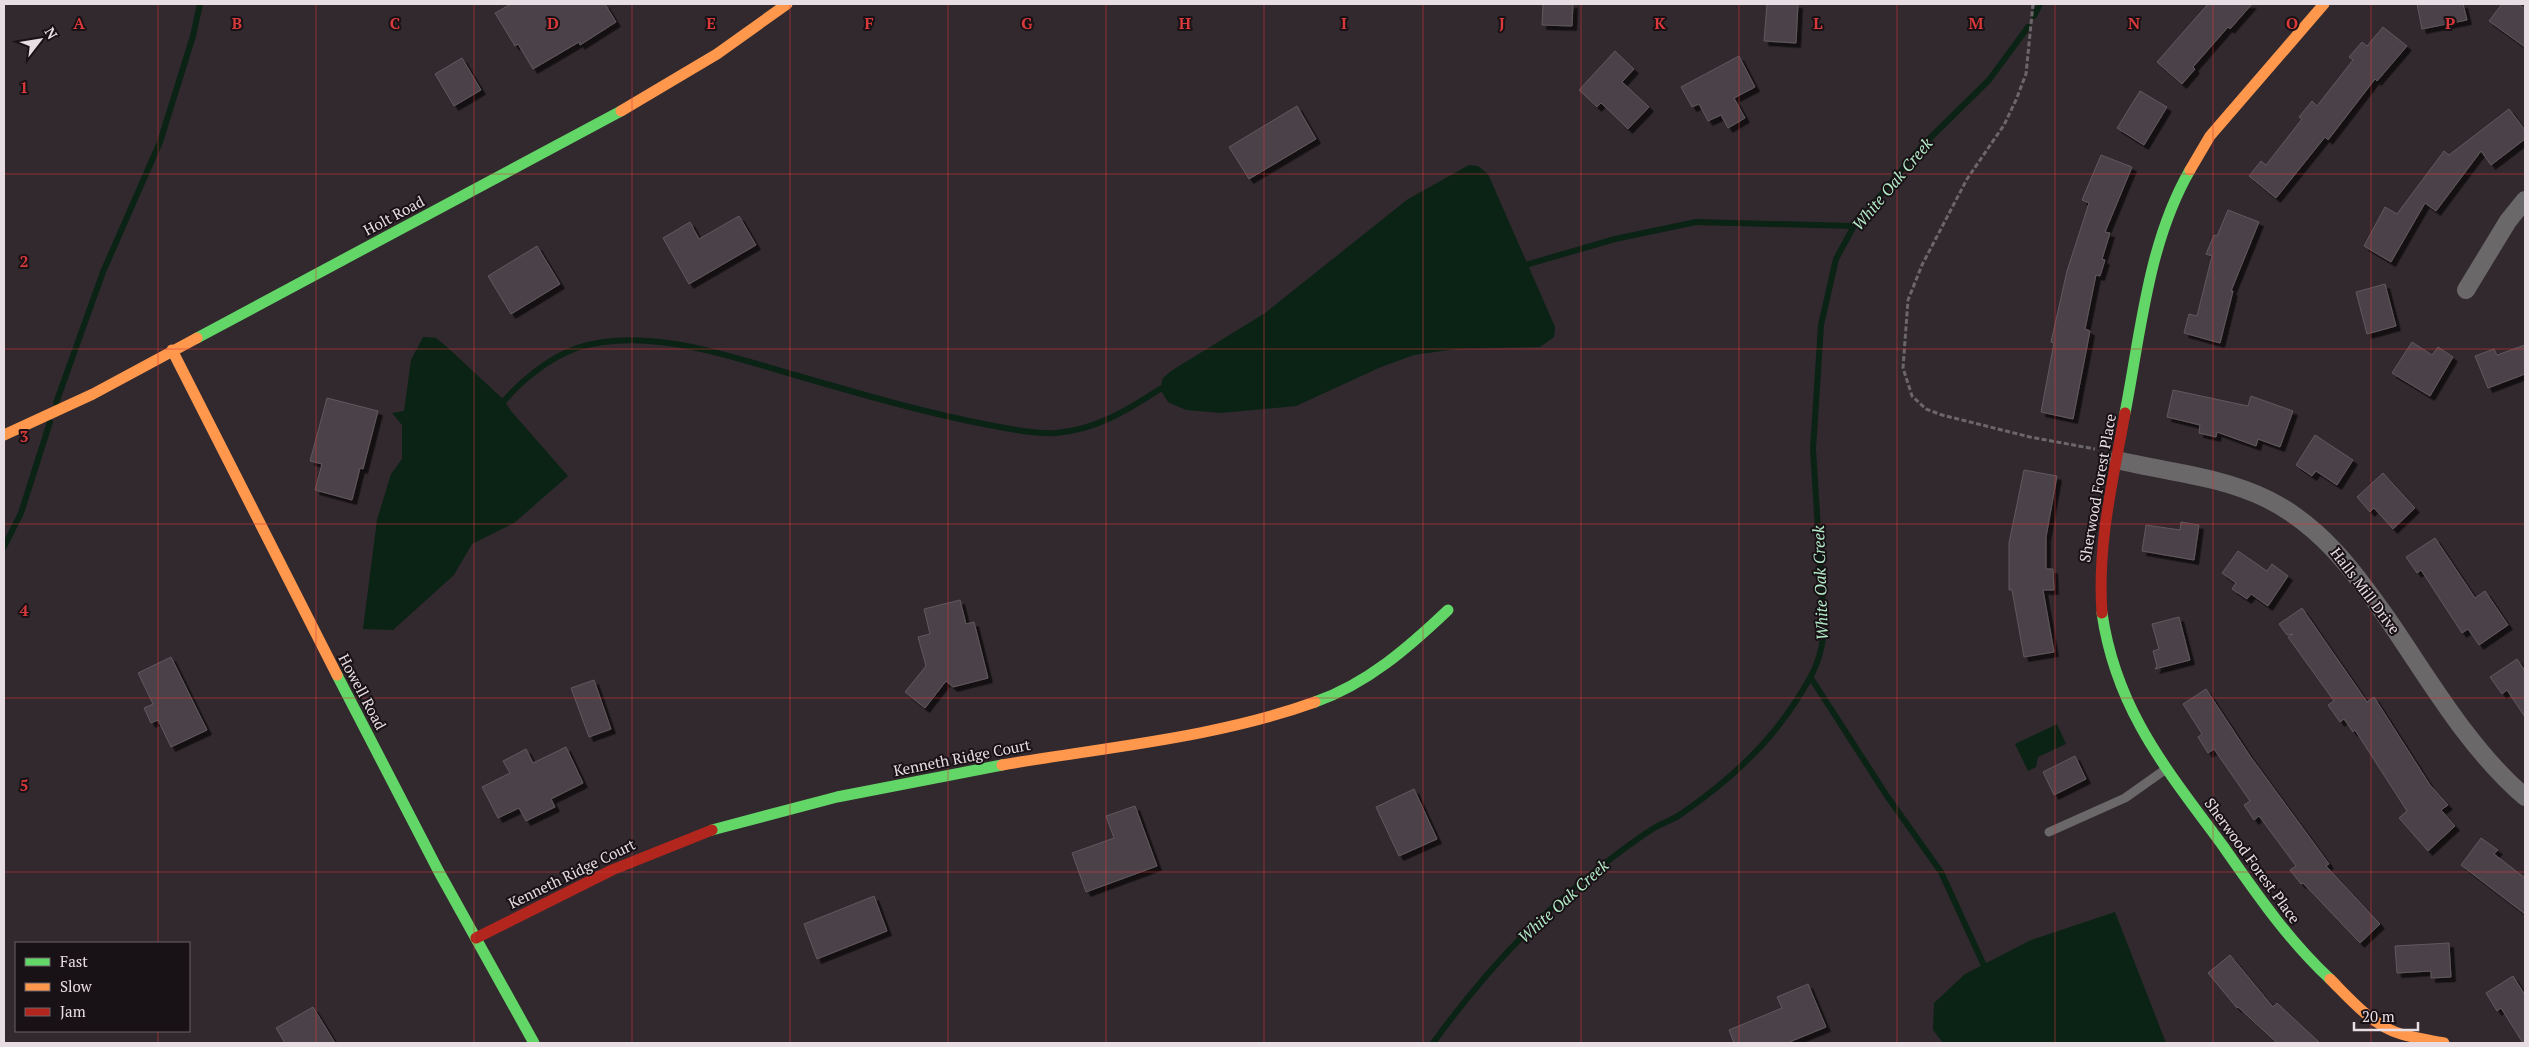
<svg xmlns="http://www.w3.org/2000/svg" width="2529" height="1047" viewBox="0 0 2529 1047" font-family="'PT Serif',serif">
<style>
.water{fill:#0a2315}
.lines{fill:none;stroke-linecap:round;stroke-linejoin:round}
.stream{stroke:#0a2315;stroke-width:6}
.building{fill:#4c4248;stroke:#60585d;filter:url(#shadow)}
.path{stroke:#6a6669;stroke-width:3;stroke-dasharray:5 2.5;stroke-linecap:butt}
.lane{stroke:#6b686a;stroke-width:9}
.street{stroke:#6b686a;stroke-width:18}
.fast{stroke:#63d668;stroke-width:11}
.slow{stroke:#ff974d;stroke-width:11}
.jam{stroke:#b3261e;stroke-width:11}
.grid{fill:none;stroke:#d83a3b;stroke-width:1;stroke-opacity:0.55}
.labels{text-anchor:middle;stroke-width:4;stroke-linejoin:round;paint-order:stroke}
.street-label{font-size:15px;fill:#e8dde3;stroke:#181115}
.water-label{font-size:16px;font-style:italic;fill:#b3ebc7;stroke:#181115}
.grid-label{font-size:16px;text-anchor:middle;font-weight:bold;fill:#d83a3b;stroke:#181115;stroke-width:4;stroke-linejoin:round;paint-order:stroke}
</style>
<defs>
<filter id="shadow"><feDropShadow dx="4.5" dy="4.5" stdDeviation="0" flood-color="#0009"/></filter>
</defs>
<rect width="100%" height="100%" fill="#32292e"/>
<path class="water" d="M1469 165 1478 166 1488 174 1555 327 1554 337 1540 347 1456 349 1414 355 1381 367 1296 406 1221 413 1186 410 1168 402 1160 389 1163 378 1171 371 1265 313 1408 199Z
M423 337 436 338 447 347 504 400 511 411 568 476 514 523 472 544 454 575 393 630 363 629 377 520 391 474 402 459V425L392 413 404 411 411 360Z
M2057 724 2066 744 2038 757 2036 767 2028 771 2015 744Z
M2115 912 2166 1043H1943L1933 1030 1934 1003 1965 974 2031 940Z"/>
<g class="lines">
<path class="stream" d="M2034 16 2040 4
M1522 266 1615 239 1696 222 1854 226
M56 403 103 272 160 142 193 36 200 4
M499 407C518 383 548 358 577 348 647 325 734 358 802 377 864 395 926 413 989 425 1011 429 1034 434 1056 433 1095 430 1128 410 1160 389L1166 388
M4 547 21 513 50 422
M1811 678 1887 796 1941 872 1987 972
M1433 1043C1473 988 1517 937 1570 892 1596 870 1624 847 1654 828 1662 823 1673 820 1681 814 1725 784 1767 746 1796 701 1813 675 1823 657 1824 625L1813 449 1821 325 1836 259 1854 226 1873 204 1923 145 1989 80 2028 27"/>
</g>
<path class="building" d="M511 4H605L616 22 580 45 579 42 533 69 518 44 515 46 495 13Z
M1543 4H1573L1572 26 1542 25Z
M1767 4H1798L1796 43 1764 41Z
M2208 4H2252L2230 29 2228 27 2193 67 2195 69 2182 84 2157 62Z
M2417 4H2463L2467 20 2422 29Z
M2502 4H2518L2525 9V47L2489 21Z
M2383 27 2407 46 2377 81 2375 79 2328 140 2325 137 2276 198 2249 176 2261 161 2266 165 2302 119 2299 117 2312 101 2317 106 2353 60 2349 57 2362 42 2367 46Z
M1615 51 1634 69 1622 82 1649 107 1628 129 1601 103 1597 107 1579 90Z
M1739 56 1755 87 1734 98 1745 118 1728 128 1721 115 1708 121 1699 104 1692 107 1681 87Z
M462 58 481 90 454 106 435 74Z
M2140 91 2167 107 2144 145 2117 128Z
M1297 106 1316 139 1249 179 1229 147Z
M2509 109 2525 130V139L2491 165 2481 151 2436 211 2425 203 2391 262 2364 246 2385 207 2397 214 2444 151 2449 155Z
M2101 155 2132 167 2105 232 2110 233 2102 259 2105 260 2100 276 2096 275 2085 329 2090 331 2073 419 2041 412 2054 343 2051 342 2067 271 2089 203 2082 200Z
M2228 210 2259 222 2231 291H2233L2220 343 2184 333 2189 314 2197 316 2212 256 2206 254 2214 235 2217 236Z
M739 216 756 245 689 284 663 238 690 222 699 239Z
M537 246 560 284 511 314 488 276Z
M2385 284 2396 326 2367 334 2356 292Z
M2412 342 2432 355 2438 347 2453 357 2430 396 2392 373Z
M2525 345V374L2488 388 2475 356 2494 349 2497 355Z
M2173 390 2248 406 2251 396 2293 411 2280 447 2258 439 2256 446 2217 432 2216 437 2199 433 2200 425 2167 417Z
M327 398 378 411 363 469 360 468 352 500 315 490 322 464 310 461Z
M2315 435 2353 460 2337 485 2316 471 2312 476 2296 465Z
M2024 470 2057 476 2046 537V569H2053L2054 590H2043L2054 652 2024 657 2012 590H2009V543Z
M2383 473 2415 508 2393 529 2374 508 2370 512 2357 497Z
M2181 522 2199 525 2194 560 2142 551 2146 525 2180 530Z
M2435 538 2475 598 2485 591 2508 625 2479 645 2468 629 2462 633 2421 570 2417 573 2406 557Z
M2238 551 2267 571 2272 564 2288 576 2268 606 2251 594 2247 599 2232 589 2236 583 2222 573Z
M960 600 966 624 974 622 988 678 953 687 946 681 925 708 905 692 926 666 918 637 930 634 924 609Z
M2302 608 2367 702 2374 697 2430 785 2448 805 2441 810 2455 826 2428 851 2399 818 2407 811 2355 730 2353 732 2344 719 2340 722 2328 705 2334 701 2288 637 2293 634 2287 635 2279 624Z
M2179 617 2190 660 2155 669 2157 666 2153 651 2159 649 2152 624Z
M171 657 207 730 171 747 158 720 151 723 144 708 153 704 138 673Z
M2517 659 2525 671V717L2507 690 2502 694 2490 677Z
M594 680 611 729 589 737 571 688Z
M2206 689 2250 756 2329 864 2326 866 2380 924 2360 943 2303 883 2301 884 2290 870 2296 866 2259 816 2254 820 2244 805 2250 801 2214 749 2208 753 2198 737 2202 734 2183 704Z
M566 747 583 783 551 799 555 807 526 821 519 808 498 818 482 787 510 773 503 761 526 749 533 763Z
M2075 756 2086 779 2054 795 2043 772Z
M1414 789 1437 839 1399 856 1376 807Z
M1135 806 1157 866 1086 892 1072 853 1114 838 1106 816Z
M2481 838 2498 850 2494 854 2525 878V914L2461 865Z
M874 896 887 931 817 959 804 924Z
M2449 943 2451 977 2431 978V971L2397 973 2395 946Z
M2230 955 2273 1007 2277 1003 2320 1043H2277L2238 1007 2237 1008 2208 973Z
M2513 976 2525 995V1043H2523L2501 1008 2497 1011 2486 993Z
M1808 984 1826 1027 1787 1043H1734L1729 1030 1782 1008 1777 997Z
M313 1007 335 1043H285L276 1028Z"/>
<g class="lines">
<path class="path" d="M2033 4 2026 74 2016 100 2004 125 1967 179 1922 265 1908 300 1903 368 1912 396 1926 409 1942 415 2030 437 2095 449"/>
<path class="lane" d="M2049 832 2125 798 2166 769"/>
<path class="street" d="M2466 290 2508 221 2525 200
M2117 460C2167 472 2220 476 2267 499 2320 525 2354 571 2387 618 2429 679 2468 748 2525 797"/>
<path class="fast" d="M197 338 621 111
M2125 413C2141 331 2148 243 2190 170
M2102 613C2116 710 2167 770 2223 846 2256 893 2288 940 2330 979
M337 675 439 872 534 1043
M1315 702C1367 684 1409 647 1448 610
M712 830 837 797 1002 765"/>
<path class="slow" d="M621 111 717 54 787 4
M2190 170 2210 136 2324 4
M172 350 337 675
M4 435 93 394 197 338
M1002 765C1106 747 1215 738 1315 702
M2330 979C2350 999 2373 1026 2401 1034 2415 1038 2430 1040 2444 1043"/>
<path class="jam" d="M2102 613C2097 544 2113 480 2125 413
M476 938 612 870 712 830"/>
</g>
<path class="grid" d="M158 4V943M316 4V1043M474 4V1043M632 4V1043M790 4V1043M948 4V1043M1106 4V1043M1264 4V1043M1423 4V1043M1581 4V1043M1739 4V1043M1897 4V1043M2055 4V1043M2213 4V1043M2371 4V1043M4 174H2525M4 349H2525M4 524H2525M4 698H2525M4 872H2525M158 1031V1043"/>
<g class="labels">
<g class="street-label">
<text transform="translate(394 216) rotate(-28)" y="5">Holt Road</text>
<text transform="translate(2098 488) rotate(-80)" y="5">Sherwood Forest Place</text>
<text transform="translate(2365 591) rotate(53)" y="5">Halls Mill Drive</text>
<text transform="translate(362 692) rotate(62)" y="5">Howell Road</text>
<text transform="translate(962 758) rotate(-11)" y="5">Kenneth Ridge Court</text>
<text transform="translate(2252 861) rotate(54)" y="5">Sherwood Forest Place</text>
<text transform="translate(572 874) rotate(-26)" y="5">Kenneth Ridge Court</text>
</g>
<g class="water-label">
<text transform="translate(1892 184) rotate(-50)" y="6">White Oak Creek</text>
<text transform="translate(1820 583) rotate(-92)" y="6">White Oak Creek</text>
<text transform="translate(1563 901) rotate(-42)" y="6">White Oak Creek</text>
</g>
</g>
<g class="grid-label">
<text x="79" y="29">A</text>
<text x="237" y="29">B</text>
<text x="395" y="29">C</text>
<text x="553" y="29">D</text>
<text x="711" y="29">E</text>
<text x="869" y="29">F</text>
<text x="1027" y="29">G</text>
<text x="1185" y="29">H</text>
<text x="1344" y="29">I</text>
<text x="1502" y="29">J</text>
<text x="1660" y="29">K</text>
<text x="1818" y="29">L</text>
<text x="1976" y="29">M</text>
<text x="2134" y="29">N</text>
<text x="2292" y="29">O</text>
<text x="2450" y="29">P</text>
<text x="24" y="93">1</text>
<text x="24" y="267">2</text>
<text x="24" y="442">3</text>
<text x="24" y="616">4</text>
<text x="24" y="791">5</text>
</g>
<rect width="2529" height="1047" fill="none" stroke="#e8dde3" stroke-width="10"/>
<rect x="15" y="942" width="175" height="90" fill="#181115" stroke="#6b6367"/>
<rect x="25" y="958" width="25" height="8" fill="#63d668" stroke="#6b6367"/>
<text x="60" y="967" font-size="15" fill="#e8dde3">Fast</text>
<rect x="25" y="983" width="25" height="8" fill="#ff974d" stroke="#6b6367"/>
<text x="60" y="992" font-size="15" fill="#e8dde3">Slow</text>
<rect x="25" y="1008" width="25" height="8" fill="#b3261e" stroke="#6b6367"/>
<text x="60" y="1017" font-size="15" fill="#e8dde3">Jam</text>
<g transform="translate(40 40) rotate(59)" stroke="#181115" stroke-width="4" paint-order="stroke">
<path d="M0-4L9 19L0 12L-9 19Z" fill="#e8dde3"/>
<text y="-8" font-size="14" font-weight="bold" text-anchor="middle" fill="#e8dde3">N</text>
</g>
<path d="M2354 1022v8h64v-8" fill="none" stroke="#e8dde3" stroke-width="2.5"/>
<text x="2362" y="1022" font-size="15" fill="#e8dde3" stroke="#181115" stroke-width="4" paint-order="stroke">20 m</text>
</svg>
